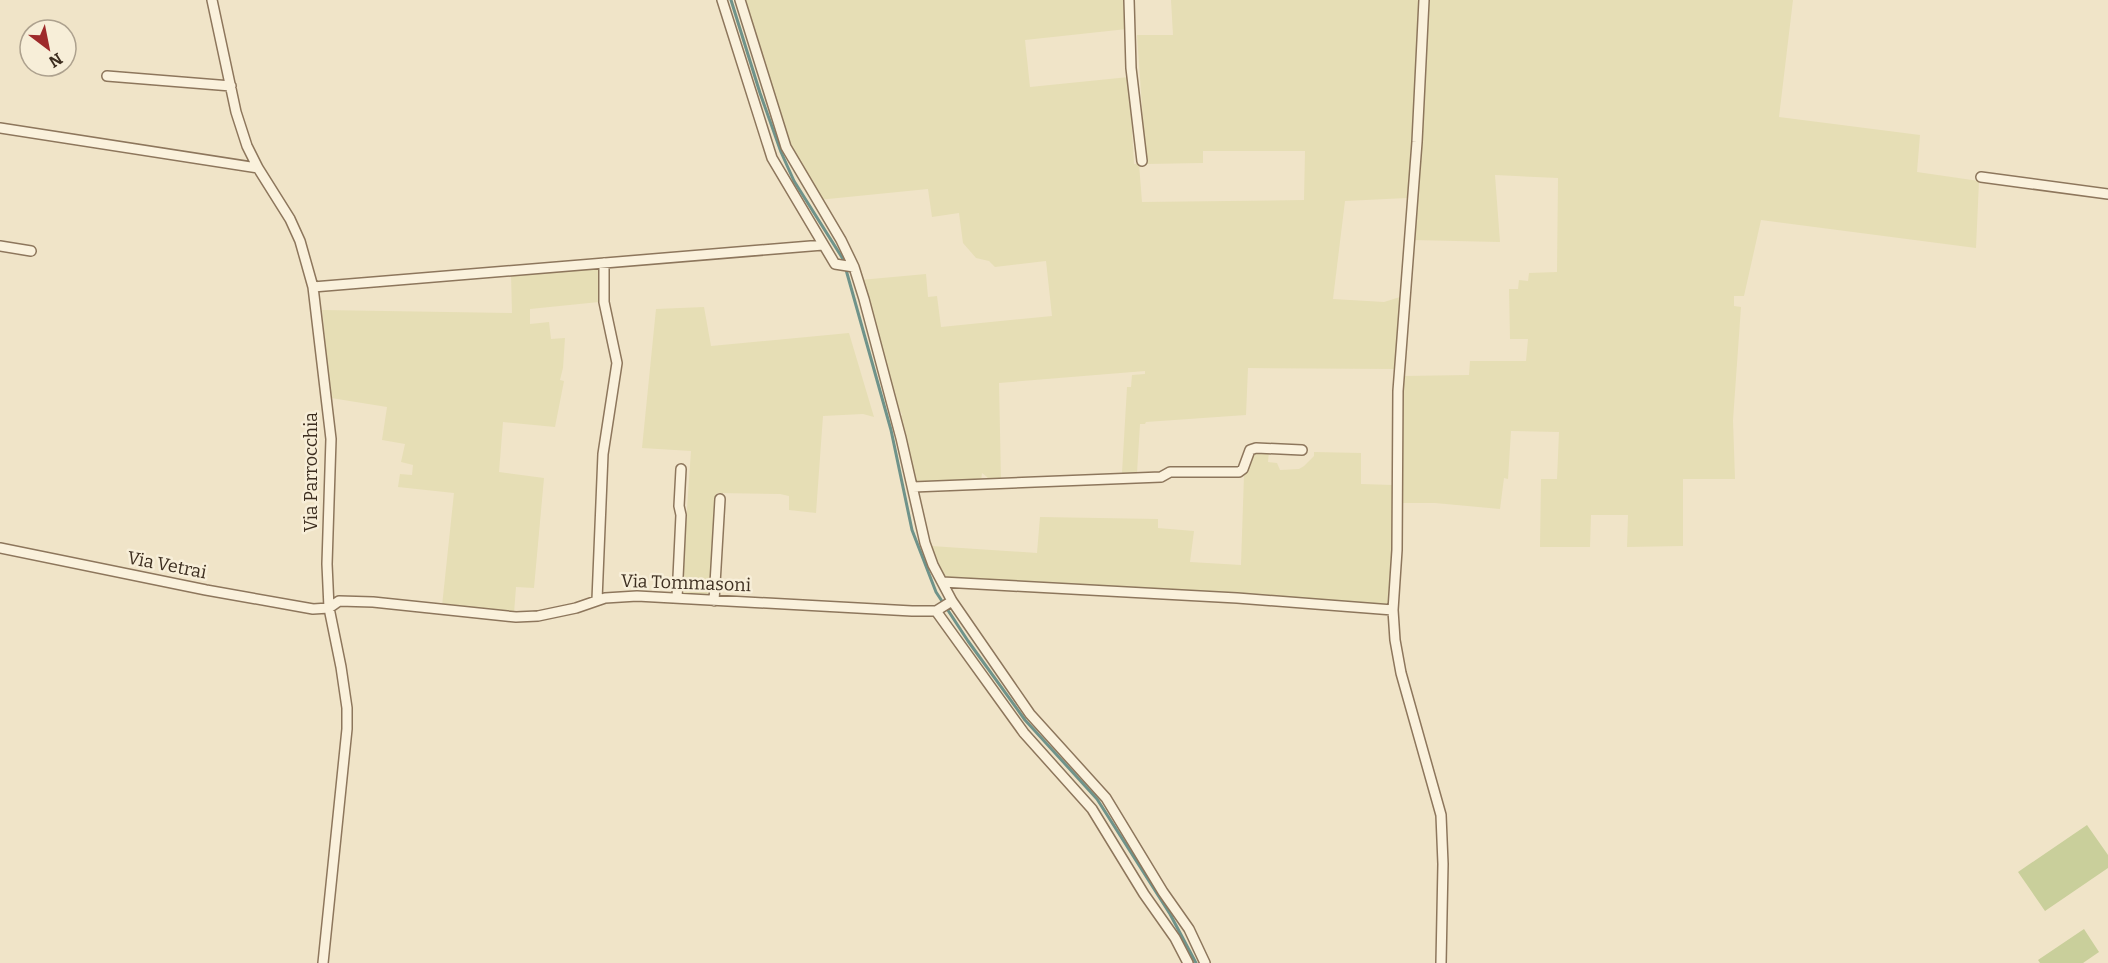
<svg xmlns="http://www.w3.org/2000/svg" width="2108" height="963" viewBox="0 0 2108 963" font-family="Bitter,serif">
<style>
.farmland{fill:#e6deb5}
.green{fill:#c9cf9b}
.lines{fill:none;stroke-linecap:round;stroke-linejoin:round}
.stream{stroke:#6f938a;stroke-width:3}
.minor-casing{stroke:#8d765c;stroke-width:12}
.minor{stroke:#faf1dc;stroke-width:9}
.labels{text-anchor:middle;stroke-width:5;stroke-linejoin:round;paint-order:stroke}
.street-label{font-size:18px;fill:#3d2e20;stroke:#f7eed8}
</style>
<rect width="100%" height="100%" fill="#f0e4c8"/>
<path class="farmland" d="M744 0H1125L1127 29 1025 40 1030 87 1129 77 1134 164H1139L1142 202 1304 200 1305 151H1203V163L1146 164 1137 35H1173L1171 0H1421L1413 140 1407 198 1345 201 1333 299 1384 302 1400 297 1395 369 1248 368 1246 415 1146 422 1145 424H1140L1137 473H1122L1127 387H1131L1132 375 1145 374V371L999 383 1001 480H988L987 477 982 473 981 481 914 482 898 418 902 415 901 412 896 411 860 280 926 274 928 297 937 296 941 327 1052 316 1046 261 995 267 989 261 976 258 963 243 959 213 932 217 928 189 818 200 793 156Z
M1429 0H1793L1779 117 1920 135 1917 172 1979 181 1976 248 1761 220 1744 296H1734V306L1741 307 1733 420 1735 479H1683V546L1627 547 1628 515H1591L1590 547H1540L1541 479H1557L1559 432 1511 431 1508 479 1504 478 1500 509 1435 503H1399V441L1403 376 1469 375 1470 361H1526L1528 339H1510L1509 289H1518L1519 280 1528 281 1529 273 1557 272 1558 178 1495 175 1500 242 1412 240 1425 89Z
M594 266 599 268V302L530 309V324L549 322 551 339 565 338 563 368 560 380 564 381 555 427 503 422 499 472 544 478 534 588 516 587 514 613 442 606 454 493 398 487 400 474 412 475 413 465 401 462 405 444 382 440 387 407 331 398 322 310 512 313 511 274Z
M704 307 711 346 849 333 874 417 863 414 823 416 816 513 789 510V496L780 494 717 493 709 597 681 595 691 451 642 448 656 309Z
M1257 452H1269L1268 462 1277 463 1280 470 1299 469 1304 466 1314 456V452L1361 453V484L1393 485 1394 543 1391 599 1388 603 1383 606 948 579 942 573 931 546 1037 553 1040 517 1158 519V528L1194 531 1190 562 1241 565 1244 475 1249 458 1252 454Z"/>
<path class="green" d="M2087 825 2108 855V868L2045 911 2018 872Z
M2084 929 2099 952 2083 963H2040L2038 960Z"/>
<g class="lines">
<path class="stream" d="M731 0 760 93 781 152 794 181 843 259 891 430 912 530 936 592 968 641 1025 720 1097 799 1170 914 1196 963"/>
<g class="minor-casing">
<path id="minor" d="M212 0 236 112 247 146 258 168 290 219 300 241 313 287 331 439 327 564 329 608 341 667 347 708V729L323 963
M722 0 772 158 835 264 854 267
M740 0 786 147 841 240 854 267 864 299 901 438 925 543 933 565 952 601 1030 714 1106 798 1163 892 1189 929 1205 963
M1129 0 1131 68 1142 161
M1424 0 1417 142 1398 391 1397 550 1393 610 1395 640 1401 673 1441 815 1443 864 1441 963
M107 76 231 86
M0 128 258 168
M1981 177 2108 194
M0 246 31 251
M313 287 823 245
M913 487 1161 477 1170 472H1239L1243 469 1250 450 1256 448 1302 450
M0 548 206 590 313 609 329 608 339 601 373 602 516 617 538 616 576 608 605 598 637 596 912 611H936L952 601
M942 582 1237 598 1393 610
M677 598 681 515 679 506 681 469
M597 600 603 454 617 363 604 302V263
M714 601 720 499
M936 611 1024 733 1092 809 1144 894 1175 938 1188 963"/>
</g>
<use href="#minor" class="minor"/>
</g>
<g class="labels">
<g class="street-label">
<text transform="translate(311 472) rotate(-90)" y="6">Via Parrocchia</text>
<text transform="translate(167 565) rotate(11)" y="6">Via Vetrai</text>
<text transform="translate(686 583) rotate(2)" y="6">Via Tommasoni</text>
</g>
</g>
<g transform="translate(48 48) rotate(148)"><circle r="28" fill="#f7eed8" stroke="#ada18e" stroke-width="1.5"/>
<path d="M0-4.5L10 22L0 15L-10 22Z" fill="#9e2a2b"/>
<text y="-9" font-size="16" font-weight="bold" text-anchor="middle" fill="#3d2e20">N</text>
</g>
</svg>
